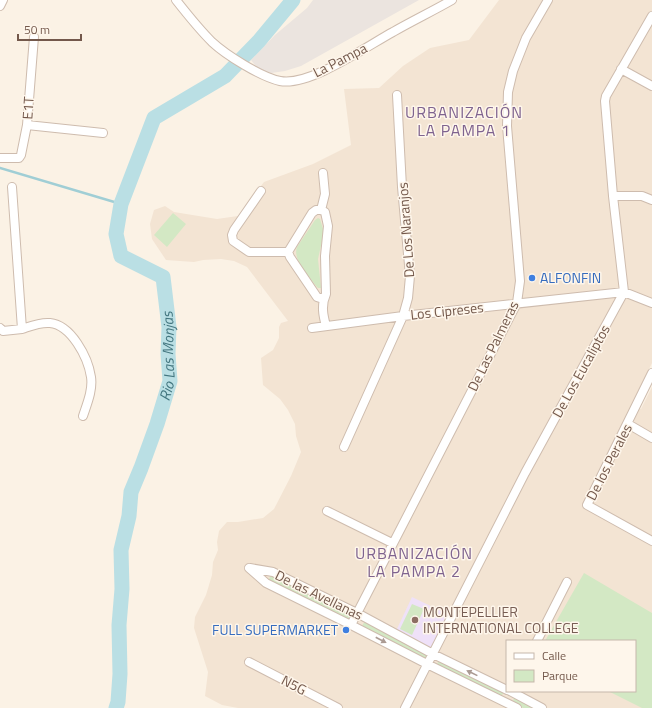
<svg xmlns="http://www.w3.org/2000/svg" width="652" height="708" viewBox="0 0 652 708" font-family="'Titillium Web',sans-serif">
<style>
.residential{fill:#f3e4d3;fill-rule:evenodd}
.industrial{fill:#ebe4df}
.education{fill:#efe1f8}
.green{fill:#d3e8c4}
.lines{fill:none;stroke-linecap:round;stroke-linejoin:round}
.stream{stroke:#a0ced5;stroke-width:2.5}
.river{stroke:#badfe4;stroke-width:15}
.minor-casing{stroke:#cebcae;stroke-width:10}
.minor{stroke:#fff;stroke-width:8}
.oneway{fill:#ab9b93}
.shop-dot{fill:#3f7fe0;stroke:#fef6eb;stroke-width:1.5}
.education-dot{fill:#8d6e63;stroke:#fef6eb;stroke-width:1.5}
.labels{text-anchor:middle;stroke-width:3;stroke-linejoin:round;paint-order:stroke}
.street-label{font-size:14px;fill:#73584b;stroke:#fef6eb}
.shop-label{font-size:14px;fill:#366cbe;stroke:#fef6eb;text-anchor:start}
.education-label{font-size:14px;fill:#785e54;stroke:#fef6eb;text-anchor:start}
.water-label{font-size:15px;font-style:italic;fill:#43767f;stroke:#fef6eb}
.quarter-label{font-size:16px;letter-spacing:1px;fill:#7f638f;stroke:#fef6eb}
</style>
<rect width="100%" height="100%" fill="#fbf2e5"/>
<path class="residential" d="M499 0H652V363L631 406 641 409 652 387V708H238L222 705 205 696 208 672 194 628 195 617 206 595 212 575 213 562 218 550 217 542 219 531 227 522H238L263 518 274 509 291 476 301 452 296 436 295 424 288 410 280 399 263 385 261 358 273 350 279 338V327L281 323 288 321 247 267 234 261 221 259 203 260 194 262 166 260 152 239 150 224 154 210 165 206 174 212 217 219 238 216 264 182 313 164 351 145 344 89 379 88 403 66 430 48 469 40ZM507 641H635V691H507Z"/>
<path class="industrial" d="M313 0H419L301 66 285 71 271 73 259 70 251 60 275 35 307 8Z"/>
<path class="education" d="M412 597 447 614 431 648 396 631Z"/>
<path class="green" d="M173 213 186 224 167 247 154 235Z
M318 218 320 219 324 232 318 259 321 288H318C310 278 292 260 297 247L315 220Z
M584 573 652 613V708H642L608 691H635V641H545Z
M271 575 349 613 350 617 347 619 271 581 269 579Z
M412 604 424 609 412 635 400 629Z
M365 622 426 654 427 657 425 659 362 627 363 624Z
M439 661 503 692V694L500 696 437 666V664Z
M514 698H516L537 708H523L513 702Z"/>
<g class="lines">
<path class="stream" d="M0 168 121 204"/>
<path class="river" id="s1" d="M116 708 118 702 120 674 119 625 122 589 121 550 129 516 131 492 141 468 157 424 170 381 168 354 169 327 163 277 121 256 116 234 121 204 154 118 225 76 259 41 293 0"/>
<g class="minor-casing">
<path id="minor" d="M176 0C187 14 199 29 212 42 226 55 261 77 280 81 309 87 367 46 393 32 412 21 433 11 452 0
M0 6 3 0
M621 69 652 86
M27 125 103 133
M0 158H19L21 155 27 125 34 37
M261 191 234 230 232 235 233 241 249 252H288
M613 196H642L652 200
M321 210 325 212 328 226 325 256 326 294C321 305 323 315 326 326
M321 210H316L312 213 288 252 290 257 317 297 323 299
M321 210 325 194 323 173
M0 328 3 331 22 329 12 187
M312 328 403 316 624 292 652 303
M22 329C31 326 40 322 50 323 71 325 88 357 91 377 93 390 87 404 83 416
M652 373 587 505 652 541
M628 424 652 438
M344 447 403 316 408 298 410 276 402 187 397 95
M327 511 392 543
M249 568 266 583 351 625 427 664 517 708
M250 568 273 572 357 613 433 654 507 690
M351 625 517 303 520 281 507 126 508 92 513 71 526 38 548 0
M537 641 567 582
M249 662 338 708
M510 691 542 708
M405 708 525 473 624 292 613 196 605 101 606 96 652 16"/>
</g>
<use href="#minor" class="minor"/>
</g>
<defs><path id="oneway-solid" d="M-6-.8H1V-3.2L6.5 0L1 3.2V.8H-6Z"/></defs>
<g class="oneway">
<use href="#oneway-solid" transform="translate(381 640) rotate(28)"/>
<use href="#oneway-solid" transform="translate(472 673) rotate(-154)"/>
</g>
<g class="shop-dot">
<circle cx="532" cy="278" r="4"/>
<circle cx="346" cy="630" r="4"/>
</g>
<circle class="education-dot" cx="415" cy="620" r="4"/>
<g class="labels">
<g class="street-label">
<text transform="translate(340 60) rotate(-27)" y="5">La Pampa</text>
<text transform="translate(28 108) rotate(-86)" y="5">E1T</text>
<text transform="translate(406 230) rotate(-94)" y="5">De Los Naranjos</text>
<text transform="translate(447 311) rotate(-6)" y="5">Los Cipreses</text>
<text transform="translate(493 346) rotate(-64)" y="5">De Las Palmeras</text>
<text transform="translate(581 371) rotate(-61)" y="5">De Los Eucaliptos</text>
<text transform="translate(609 462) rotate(-63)" y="5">De los Perales</text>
<text transform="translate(319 595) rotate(26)" y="5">De las Avellanas</text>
<text transform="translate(294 685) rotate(27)" y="5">N5G</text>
</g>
<g class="shop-label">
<text x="540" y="283">ALFONFIN</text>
<text x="338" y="635" text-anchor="end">FULL SUPERMARKET</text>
</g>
<g class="education-label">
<text x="423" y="617">MONTEPELLIER<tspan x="423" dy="16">INTERNATIONAL COLLEGE</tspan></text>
</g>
<g class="water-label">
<text dy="5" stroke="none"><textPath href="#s1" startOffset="360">Rio Las Monjas</textPath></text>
</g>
<g class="quarter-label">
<text x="464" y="118">URBANIZACIÓN<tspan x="464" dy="18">LA PAMPA 1</tspan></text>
<text x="414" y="559">URBANIZACIÓN<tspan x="414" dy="18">LA PAMPA 2</tspan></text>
</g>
</g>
<rect x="506" y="640" width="130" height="52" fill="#fef6eb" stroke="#c6b7ab"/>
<rect x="514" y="653" width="20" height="6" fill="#ffffff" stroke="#c6b7ab"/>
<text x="542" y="660" font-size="12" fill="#73584b">Calle</text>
<rect x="514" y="670" width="20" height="12" fill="#d3e8c4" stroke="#c6b7ab"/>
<text x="542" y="680" font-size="12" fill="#73584b">Parque</text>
<path d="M18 34v6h63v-6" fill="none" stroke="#73584b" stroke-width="2"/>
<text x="24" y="34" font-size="12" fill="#73584b" stroke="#fef6eb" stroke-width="3" paint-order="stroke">50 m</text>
</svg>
